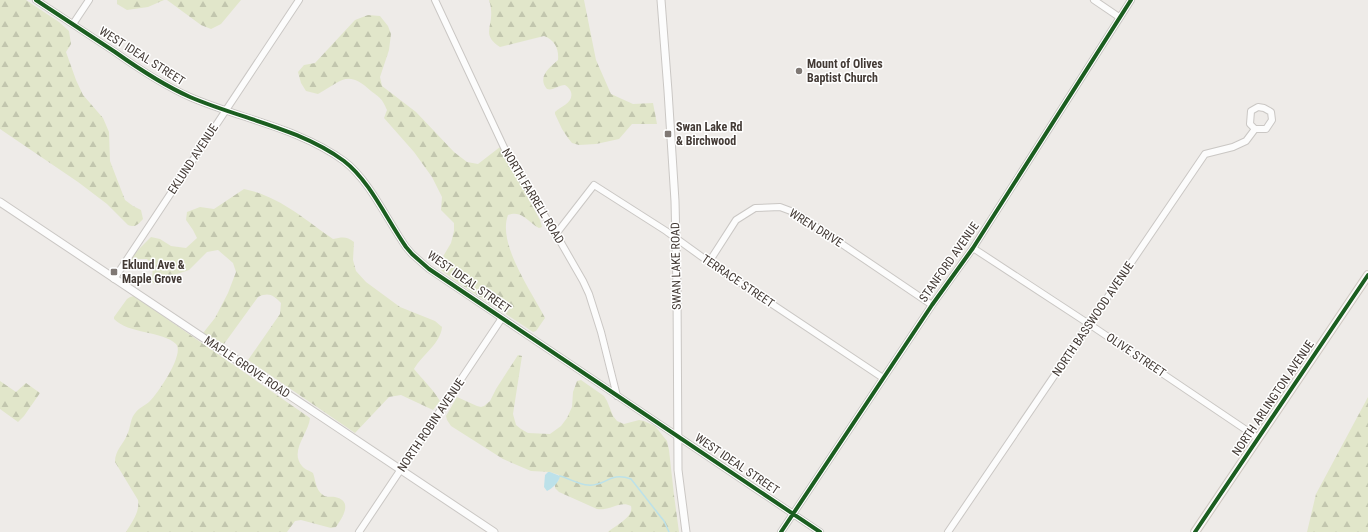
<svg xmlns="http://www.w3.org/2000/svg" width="1368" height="532" viewBox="0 0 1368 532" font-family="'Roboto Condensed',sans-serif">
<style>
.forest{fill:url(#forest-firs)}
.water{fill:#bce1e9}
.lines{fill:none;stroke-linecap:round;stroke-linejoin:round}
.stream{stroke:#bce1e9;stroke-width:1.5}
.minor-casing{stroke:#cac7c4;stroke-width:8}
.tertiary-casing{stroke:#cac7c4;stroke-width:9}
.secondary-casing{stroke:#cec7c1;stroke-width:10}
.minor{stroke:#fcfcfc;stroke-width:6}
.tertiary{stroke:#fcfcfc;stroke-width:7}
.secondary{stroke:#f5f2ef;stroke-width:8}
.cycleway-casing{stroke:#fff;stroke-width:6}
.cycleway{stroke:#1b5e20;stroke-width:4}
.poi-dot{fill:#7f7874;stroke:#fff;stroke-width:1.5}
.labels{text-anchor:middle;stroke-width:3;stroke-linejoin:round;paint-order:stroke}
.street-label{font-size:12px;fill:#433a35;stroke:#fff}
.poi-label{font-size:12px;font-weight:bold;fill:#433a35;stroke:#fff;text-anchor:start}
</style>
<defs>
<pattern id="forest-firs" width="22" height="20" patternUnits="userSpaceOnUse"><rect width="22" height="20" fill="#e1e6ca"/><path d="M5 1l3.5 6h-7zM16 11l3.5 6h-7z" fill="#c2c6ae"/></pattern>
</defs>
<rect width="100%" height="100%" fill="#eeebe8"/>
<path class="forest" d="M0 0H26L59 22 69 31 71 44 66 52 76 80 83 95 103 118 109 132 110 161 125 200 133 206 141 210 143 219C138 224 136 228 128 225L107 204 78 182 0 129Z
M117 0H164L148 7 127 10 117 4Z
M167 0H241L221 24 211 29 201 25Z
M489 0H584L596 60 611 94 633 104 653 103 657 124H632L619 139 596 144 579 145 572 143 568 138 562 129 555 114V112C561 106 574 103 571 92 570 89 568 87 565 85 558 85 553 91 547 89 537 77 549 68 558 60 559 49 555 40 544 36L500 47C481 35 493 27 491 10 491 7 490 3 489 0Z
M368 15 380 16 388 26 391 34 389 50 380 77 382 86 416 112 454 152 467 162 478 164 500 147 540 220 542 227 539 228C527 222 523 210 508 215 497 244 532 292 545 318L536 331 533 332 457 282 441 270V260L451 243 454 231V223L441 210 442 197 432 177 414 152 384 118 387 110C382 98 380 98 371 91 347 69 342 81 318 94L306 91 301 83 298 72 304 65 315 63 355 20Z
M244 189C279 196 304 219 333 239 342 237 347 236 354 242L353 260 356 271 366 282 400 307 435 321 442 327C441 343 422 355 414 369 423 380 433 389 440 401L433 410 401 395 389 397 355 433 248 360 280 314 281 303C273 295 269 292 258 297L224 344 203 333 215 318 228 293 236 272 233 263 218 250 207 252 189 270 177 274 166 282 157 285 152 282C152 272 155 267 147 259H136L132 262 129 259 151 237 160 239 171 246 186 248 197 238 193 230 186 220 187 212 200 207 214 209Z
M134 296 310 418C309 433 289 451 302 466 305 470 309 470 313 473 316 481 315 489 323 495 327 498 331 496 335 497 354 501 342 518 336 527L331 528 301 520 295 521 287 532H126C132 522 140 512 138 500L115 462C115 450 123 445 127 435 131 427 130 418 136 412 140 407 146 405 150 401 158 393 185 354 176 344 163 331 128 334 114 319V317L127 299 130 297Z
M518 355 522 356 513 414 516 425 521 429 528 433 550 434 561 426 567 418 572 407 573 392 577 381 581 380 604 396 607 401 613 416 617 421 624 424 639 420 644 421 655 426 667 441 669 450 674 495 679 532H608C616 525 634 517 631 506 620 500 611 511 597 509L559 492 555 488V484L559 480V475L550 472 531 471 503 459 451 426 447 420 446 416 457 397 477 406 481 407 484 406 490 401 496 389Z
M0 381 16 392 26 383 40 393 24 416 18 422 0 409Z
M1368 397V532H1307L1316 494Z"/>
<path class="water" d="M548 472H550L560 476C559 482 553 488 547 491L544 487 545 475Z"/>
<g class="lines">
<path class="stream" d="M560 476C568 478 580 485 588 485 606 487 609 471 631 479L664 521 669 532"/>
<g class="minor-casing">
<path id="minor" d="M36 0C62 17 89 35 115 52 139 69 163 85 190 97 241 119 299 128 344 161 370 181 387 220 406 247L412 254 429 269C559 357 690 444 820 532
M435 0 508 156 556 234 583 281 589 294 601 332 617 396
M1094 0 1119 17
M73 24 89 0
M1258 107 1264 108 1271 112 1272 120 1266 129H1255L1250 124 1251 111Z
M556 234 594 185 666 231 709 262 883 378
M973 248 1089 324 1258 438
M709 262 736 220 755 208 780 207 796 213 932 305
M114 279 299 0
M359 532 502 318
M781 532 932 305 973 248 1131 0
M948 532 1205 154 1233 147 1246 141 1255 129"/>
</g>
<g class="tertiary-casing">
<path id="tertiary" d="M661 0 668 91 675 201 677 288 678 470 686 532
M0 202 494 532"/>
</g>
<g class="secondary-casing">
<path id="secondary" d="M1195 532 1368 275"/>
</g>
<use href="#minor" class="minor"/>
<use href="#tertiary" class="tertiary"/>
<use href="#secondary" class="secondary"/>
<g class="cycleway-casing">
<path id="cycleway" d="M36 0C62 17 89 35 115 52 139 69 163 85 190 97 241 119 299 128 344 161 370 181 387 220 406 247L412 254 429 269C559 357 690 444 820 532
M781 532 932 305 973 248 1131 0
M1195 532 1368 275"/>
</g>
<use href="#cycleway" class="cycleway"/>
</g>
<g class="poi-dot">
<circle cx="799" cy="71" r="4"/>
<rect x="664" y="130" width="8" height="8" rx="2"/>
<rect x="110" y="268" width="8" height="8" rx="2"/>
</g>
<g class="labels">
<g class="street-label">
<text transform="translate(142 56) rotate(32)" y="4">WEST IDEAL STREET</text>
<text transform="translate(193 159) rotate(-57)" y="4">EKLUND AVENUE</text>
<text transform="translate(533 196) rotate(59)" y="4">NORTH FARRELL ROAD</text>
<text transform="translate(816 228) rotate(32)" y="4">WREN DRIVE</text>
<text transform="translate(949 262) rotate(-55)" y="4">STANFORD AVENUE</text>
<text transform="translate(676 266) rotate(-91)" y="4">SWAN LAKE ROAD</text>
<text transform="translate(738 281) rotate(34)" y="4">TERRACE STREET</text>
<text transform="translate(469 282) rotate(35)" y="4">WEST IDEAL STREET</text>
<text transform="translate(1093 319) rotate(-56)" y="4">NORTH BASSWOOD AVENUE</text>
<text transform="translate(1136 355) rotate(34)" y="4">OLIVE STREET</text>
<text transform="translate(247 367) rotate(34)" y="4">MAPLE GROVE ROAD</text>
<text transform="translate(1273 398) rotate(-56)" y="4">NORTH ARLINGTON AVENUE</text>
<text transform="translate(431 425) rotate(-56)" y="4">NORTH ROBIN AVENUE</text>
<text transform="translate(737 464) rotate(34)" y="4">WEST IDEAL STREET</text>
</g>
<g class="poi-label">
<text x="807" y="68">Mount of Olives<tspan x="807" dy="14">Baptist Church</tspan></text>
<text x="676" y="131">Swan Lake Rd<tspan x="676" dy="14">&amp; Birchwood</tspan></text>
<text x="122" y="269">Eklund Ave &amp;<tspan x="122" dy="14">Maple Grove</tspan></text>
</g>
</g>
</svg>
